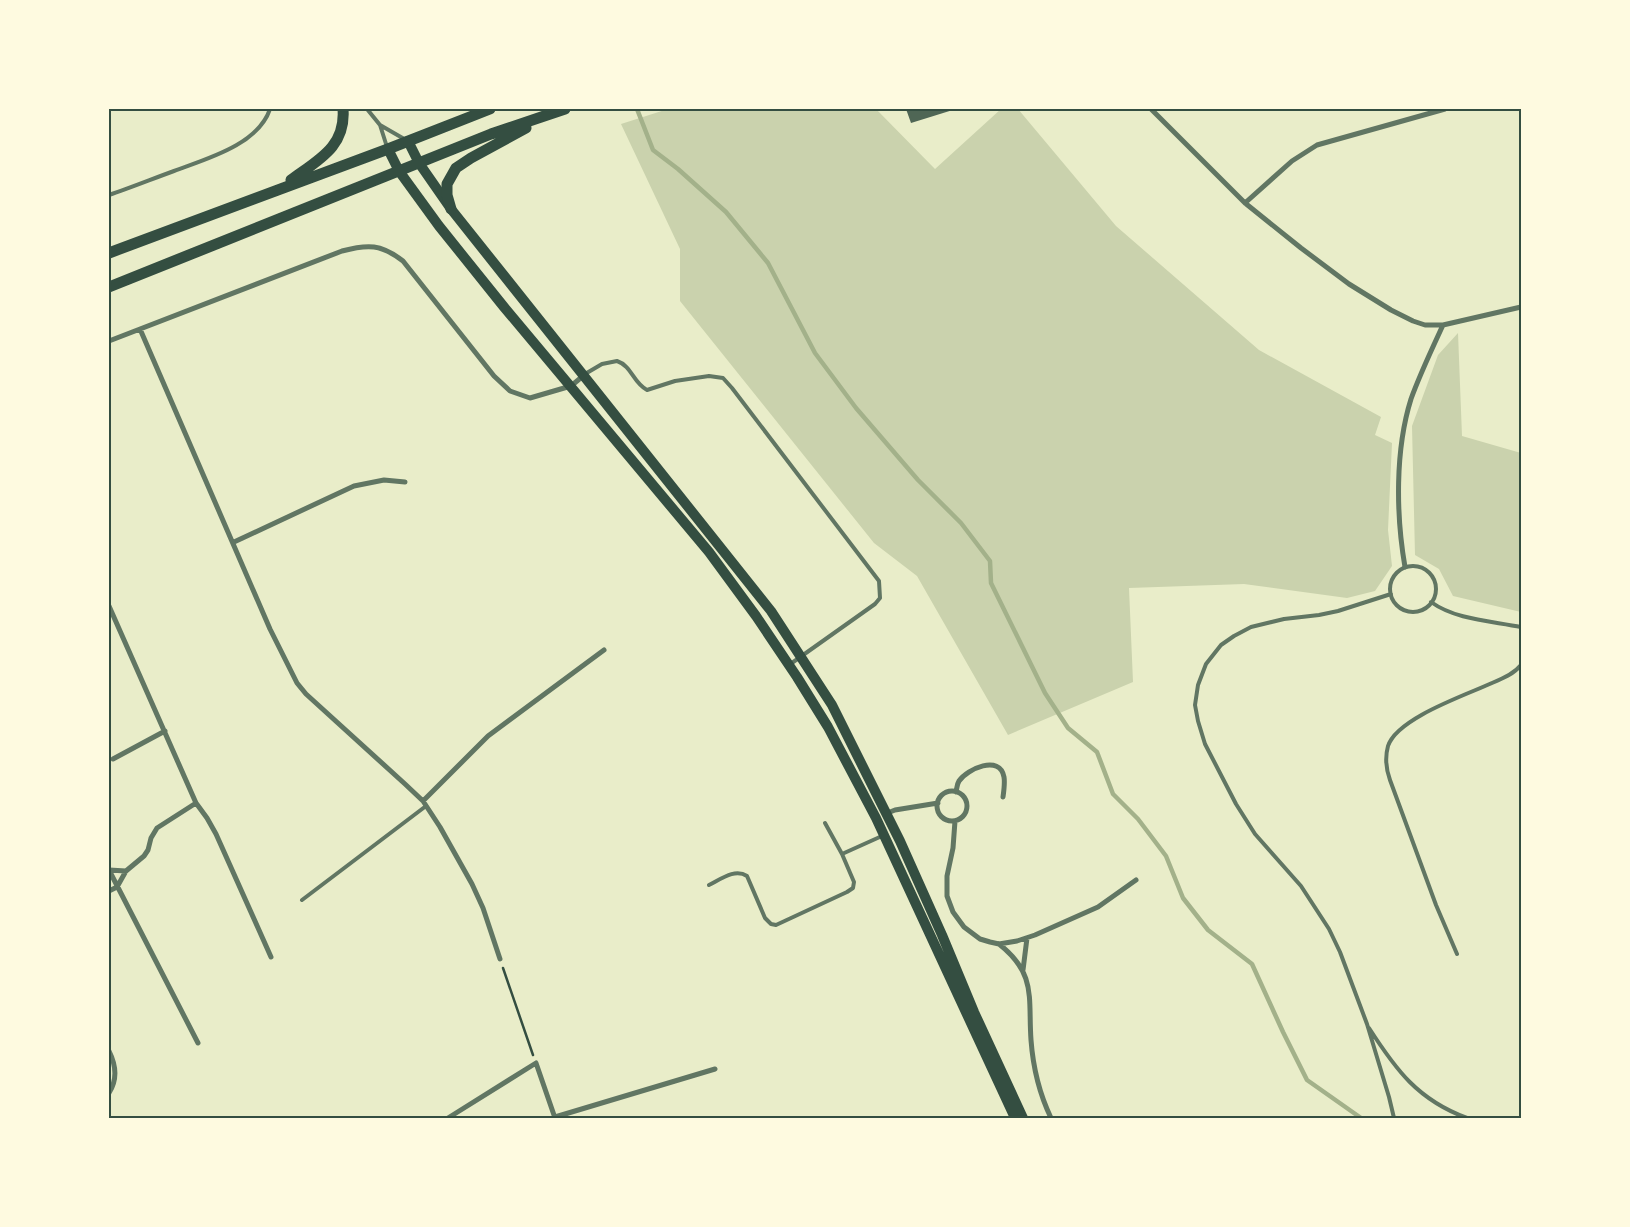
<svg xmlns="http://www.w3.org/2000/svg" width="1630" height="1227" viewBox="0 0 1630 1227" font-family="'Source Serif 4',serif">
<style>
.green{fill:#cad2ad}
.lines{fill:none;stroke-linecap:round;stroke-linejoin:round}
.stream{stroke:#a3b18a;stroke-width:4.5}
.building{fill:#4f6655}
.path{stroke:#344e41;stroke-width:2.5}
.service{stroke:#617663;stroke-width:4}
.minor{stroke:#617663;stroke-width:5}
.secondary{stroke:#344e41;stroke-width:10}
.primary{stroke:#344e41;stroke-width:11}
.neatline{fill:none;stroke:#344e41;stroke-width:2}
</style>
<rect width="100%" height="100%" fill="#e9edc9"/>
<path class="green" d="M668 109H876L935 169 1001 109H1018L1116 226 1259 350 1381 417 1375 435 1392 443 1388 530 1392 566 1375 591 1347 598 1244 584 1129 588 1133 682 1008 735 917 576 874 543 680 301V249L621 124Z
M1458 333 1462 436 1521 453V612L1453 596 1439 569 1415 555 1412 426 1438 355Z"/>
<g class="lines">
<path class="stream" d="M637 109 653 150 678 169 726 212 768 263 815 353 856 408 918 480 961 523 990 561 991 583 1045 693 1068 728 1097 752 1113 794 1138 819 1166 856 1183 898 1208 930 1252 964 1283 1032 1307 1080 1361 1118"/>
</g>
<path class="building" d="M906 109H956L911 123Z"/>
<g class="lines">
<path class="path" d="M503 968 533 1055"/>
<path class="service" d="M367 109 380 125 406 140
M380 125 387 147
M109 195C130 188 152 179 174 171 206 159 258 145 270 109
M585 374 602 364 617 361C632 366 633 383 647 390L675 381 709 376 723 378 732 388 879 581 880 598 875 604 789 665
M1390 589a23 23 0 1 1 46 0a23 23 0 1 1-46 0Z
M1391 594 1338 611 1319 615 1284 619 1251 627 1234 636 1221 645 1206 664 1198 685 1195 705 1198 721 1205 744 1236 804 1255 834 1301 886 1329 929 1340 952 1367 1024 1389 1097 1394 1118
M1431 602C1456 620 1492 621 1521 627
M825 823 842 854
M709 885C721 879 735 868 747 876L765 918 771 924 776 925 847 892 853 888 854 882 842 854 882 836
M302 900 426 806
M1457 954 1436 905 1390 780C1386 769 1385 757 1388 746 1397 718 1466 695 1492 683 1502 679 1514 674 1521 665
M1369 1028C1396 1070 1418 1100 1467 1118"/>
<path class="minor" d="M1151 109 1245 203 1301 248 1349 284 1391 310 1413 321 1425 325H1443L1521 307
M1245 203 1292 161 1317 145 1445 109
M140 329 270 629 297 683 306 694 405 784 423 801 440 827 472 884 483 908 500 959
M109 341 342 251C368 244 381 244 403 261L494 376 510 391 530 398 571 386 583 376
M234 542 354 486 384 480 405 482
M1405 567C1396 515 1395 450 1411 399 1420 374 1432 349 1443 325
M109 606 196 803 207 818 216 834 271 957
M113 759 165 731
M937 806a15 15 0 1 1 30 0a15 15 0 1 1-30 0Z
M956 792C957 788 957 784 959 781 967 769 1000 754 1004 777 1005 783 1004 790 1003 797
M423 801 488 736 604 650
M885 814 895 810 938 803
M955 821 953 848 947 876V896L953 912 964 927 980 939 990 942 999 944 1017 941 1035 935 1098 907 1136 880
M109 870 198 1043
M109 870 126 871
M109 891 117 887 126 871 144 856 148 850 151 838 157 828 196 803
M999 944C1037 974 1028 998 1031 1040 1033 1067 1040 1095 1051 1118
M1023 970 1027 938
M109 1051C116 1065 118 1079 109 1093
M555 1117 715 1069
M448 1118 536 1063 555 1118"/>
<path class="secondary" d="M408 141 419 163 451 209 771 611 832 705 900 841 942 935 974 1012 1023 1118
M388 149 399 171 439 226 504 307 709 552 756 616 797 677 828 727 876 818 1015 1118"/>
<path class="primary" d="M291 180C318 160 346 147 343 109
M451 209 447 195V184L456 168 471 158 526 128
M109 253 388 149 490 109
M109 287 491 134 565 109"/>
</g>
<rect width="1630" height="1227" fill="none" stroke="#fefae0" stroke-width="220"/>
<rect x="110" y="110" width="1410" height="1007" class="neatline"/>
</svg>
